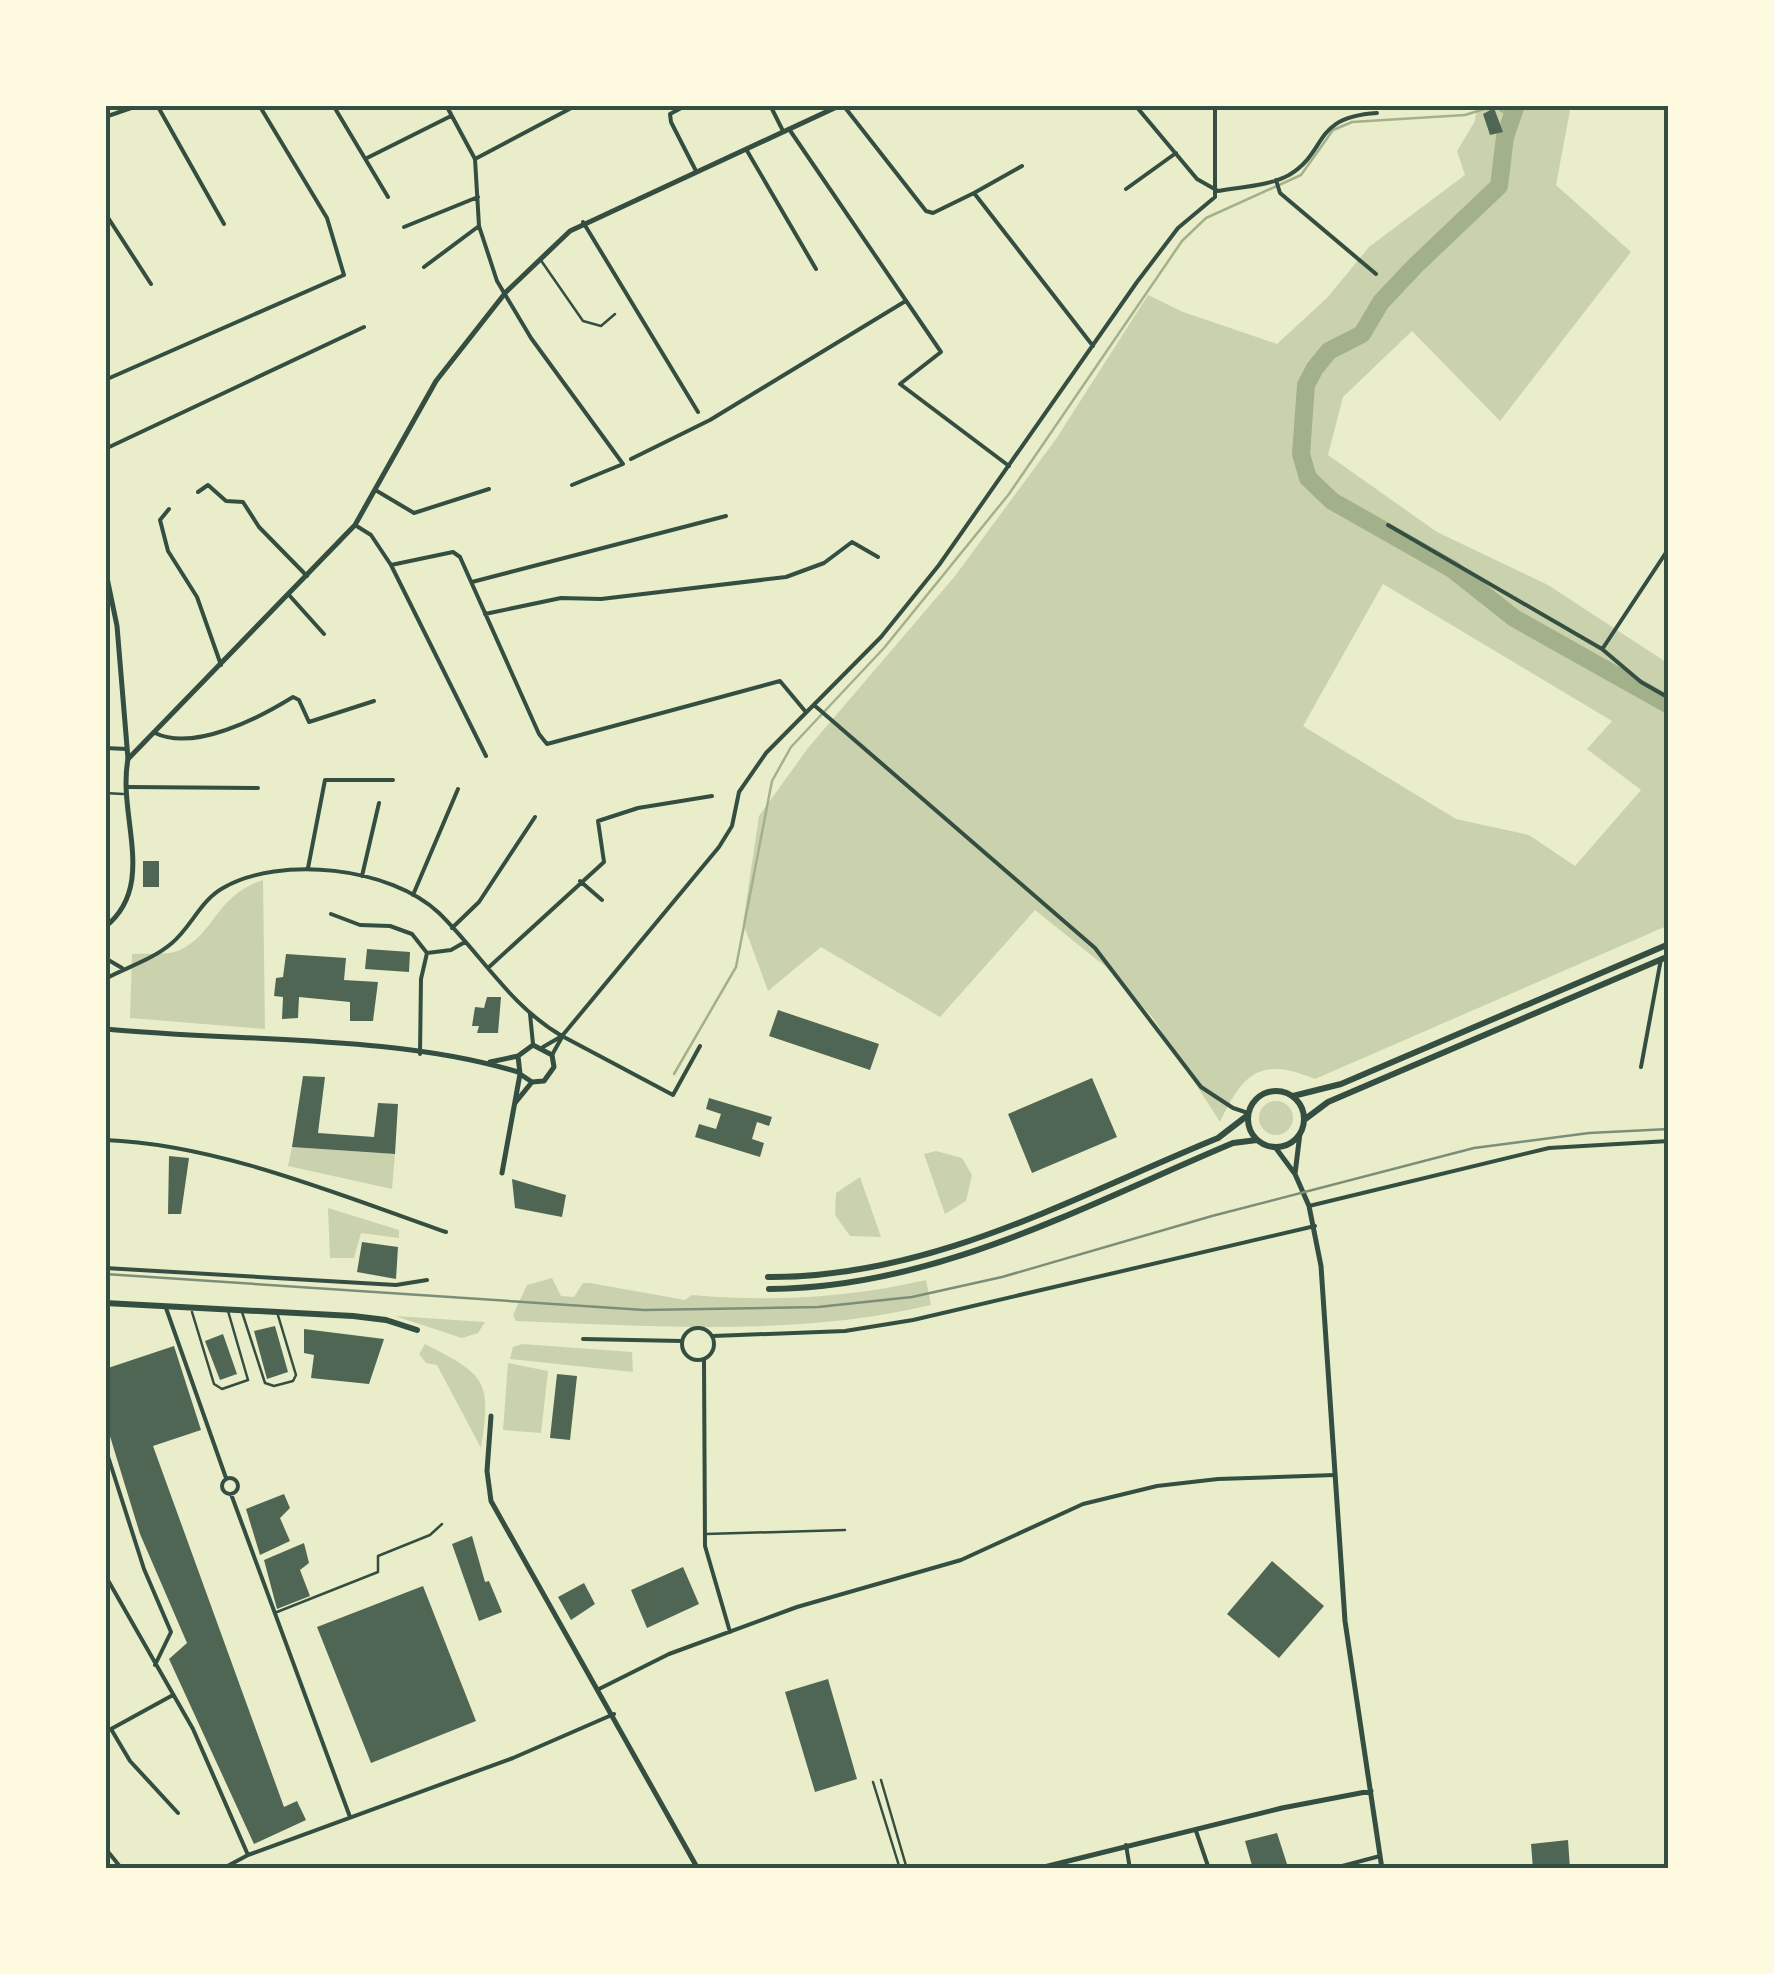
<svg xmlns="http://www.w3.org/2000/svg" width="1774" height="1974" viewBox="0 0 1774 1974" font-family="'PT Sans Narrow',sans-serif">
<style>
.green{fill:#cad2ad;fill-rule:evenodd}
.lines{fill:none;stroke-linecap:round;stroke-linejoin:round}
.stream{stroke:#a3b18a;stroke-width:2.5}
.river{stroke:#a3b18a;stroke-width:18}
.building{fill:#4f6655}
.service{stroke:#344e41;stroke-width:2.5}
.minor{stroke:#344e41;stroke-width:4}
.tertiary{stroke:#344e41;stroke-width:5}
.secondary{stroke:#344e41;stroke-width:5}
.primary{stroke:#344e41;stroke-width:6}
.rail{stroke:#7c8e77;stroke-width:2.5}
.neatline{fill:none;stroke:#344e41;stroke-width:4}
</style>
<rect width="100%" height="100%" fill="#e9edc9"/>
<path class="green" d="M1477 105H1571L1556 185 1631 252 1500 421 1412 331 1343 397 1328 455 1437 532 1548 585 1669 664V925L1315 1079C1261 1056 1243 1073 1220 1122L1153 1018 1106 967 1035 910 940 1017 821 947 768 991 743 923 759 816 808 748 955 576 1056 439 1148 295 1183 312 1277 344 1327 298 1369 247 1465 175 1457 151 1475 121ZM1383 584 1612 721 1587 749 1641 790 1575 866 1529 835 1456 819 1303 726Z
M263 880 265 1029 130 1018 132 954C146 953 167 956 180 950 216 933 215 896 263 880Z
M1259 1118a17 17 0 1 1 34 0a17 17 0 1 1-34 0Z
M292 1147 395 1154 392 1189 288 1166Z
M936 1151 962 1158 972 1175 966 1201 945 1214 924 1154Z
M860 1177 881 1237 850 1236 835 1215 836 1193Z
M328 1208 399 1230V1238L361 1233 354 1258H330Z
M552 1278 561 1296 574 1297 583 1283H590L685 1300 692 1295C773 1302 847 1298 926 1280L931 1305C796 1337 653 1326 516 1321L513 1315 527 1285Z
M395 1316 485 1322 478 1333 462 1338Z
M425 1344C485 1375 492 1379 481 1448L437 1365 426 1363 419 1354Z
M522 1344 632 1352 633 1372 510 1359 513 1347Z
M508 1363 548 1371 541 1433 503 1430Z"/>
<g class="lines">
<path class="stream" d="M674 1074 736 967 772 781 791 747 884 648 1009 494 1182 241 1206 218 1301 175 1333 130 1352 122 1465 115 1494 106 1505 113 1509 105"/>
<path class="river" d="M1516 105 1505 137 1499 186 1415 266 1381 302 1362 334 1329 351 1315 368 1306 385 1301 454 1308 478 1332 501 1452 569 1514 618 1669 705"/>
</g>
<path class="building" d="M1494 108 1503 132 1490 135 1483 114Z
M143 861H159V887H143Z
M367 949 410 952 409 972 365 969Z
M286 954 346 958 344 980 378 982 373 1021H350V1002L299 997 298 1018 282 1019 283 997 274 996 276 978 283 977Z
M487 997H501L498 1033H477L479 1026H472L475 1007 484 1008Z
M778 1010 879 1044 870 1070 769 1036Z
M303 1076 325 1077 318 1133 374 1137 378 1103 398 1104 395 1154 292 1147Z
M1092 1078 1117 1137 1032 1173 1008 1114Z
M709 1098 772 1117 769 1126 757 1122 752 1139 764 1143 760 1157 695 1137 699 1124 716 1129 721 1114 706 1109Z
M169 1156 189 1158 181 1214H168Z
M512 1179 566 1195 562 1217 515 1208Z
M362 1242 398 1247 396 1279 357 1272Z
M275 1326 288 1372 267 1379 254 1331Z
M304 1329 384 1339 369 1384 311 1378 314 1355 304 1353Z
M223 1334 237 1374 220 1380 205 1341Z
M174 1346 201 1430 153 1446 284 1807 297 1801 306 1820 254 1844 169 1659 187 1643 140 1534 105 1420V1369Z
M557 1374 577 1376 570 1440 550 1438Z
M284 1494 290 1508 280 1518 290 1541 260 1555 246 1509Z
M472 1536 485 1582 489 1581 502 1612 479 1621 452 1544Z
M304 1543 309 1563 300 1570 310 1596 277 1609 264 1560Z
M1272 1561 1324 1606 1279 1658 1227 1614Z
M683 1567 699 1604 647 1628 631 1590Z
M584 1583 595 1604 571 1620 558 1597Z
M423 1586 476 1721 371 1763 317 1627Z
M828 1679 857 1779 815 1792 785 1692Z
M1277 1833 1287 1864 1253 1869 1245 1841Z
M1568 1840 1570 1869H1533L1531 1844Z"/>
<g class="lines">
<path class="service" d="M540 259 583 321 601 326 615 314
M105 793 123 794
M192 1312 214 1384 222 1389 248 1380 228 1311
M242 1312 265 1383 274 1386 293 1381 296 1375 277 1312
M706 1534 845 1530
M277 1612 378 1572V1556L430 1535 442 1524
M881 1780 907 1869
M873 1782 900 1869"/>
<path class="minor" d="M157 105 224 224
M333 105 388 197
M446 105 475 159 479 226 497 281 531 338 623 464 572 485
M687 105 670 114 671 122 696 171
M770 105 783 131
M843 105 926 211 933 213 974 193 1093 346
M1135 105 1197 179 1218 191C1240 187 1269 186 1289 175 1329 151 1311 117 1377 113
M105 117 140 105
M789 129 941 352 900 384 1009 466
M746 149 816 269
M367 158 451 116
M475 159 577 105
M1276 180 1280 193 1376 274
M1126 189 1176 153
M974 193 1022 166
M105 213 151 284
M583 222 698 412
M404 227 478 197
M424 267 479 226
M105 380 344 275 327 218 259 105
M105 449 364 327
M631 459 710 420 904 302
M377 491 414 513 489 489
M198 492 208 485 226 501 243 502 259 527 307 576
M169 509 160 520 168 551 197 597 221 665
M355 525 371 535 391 565 486 756
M1388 525 1602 649 1641 682 1669 698
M391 565 453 552 460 557 539 734 547 744 780 681 805 711
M472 582 726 516
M289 595 324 634
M485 614 561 598 601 599 786 577 824 563 852 542 878 557
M1603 648 1669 548
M814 705 1095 948 1201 1087 1233 1108 1248 1113
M155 733C194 752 259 718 293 697L299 700 309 722 374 701
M105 748 127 749
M128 787 258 788
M308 868 325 780H393
M362 876 379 803
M580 881 602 900
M413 895 458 789
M331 914 360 925 390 926 412 934 427 953 451 950 465 942
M452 928 479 902 535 817
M105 958 122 968
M488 968 604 862 598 821 638 808 712 796
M105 979C127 967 152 960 172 943 191 927 201 900 223 888 280 855 391 867 439 913 481 954 510 1006 562 1036L719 847 732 826 739 792 766 753 881 637 939 565 1137 282 1178 228 1215 197V105
M530 1014 533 1044
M562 1036 673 1095 700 1046
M543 1047 562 1036
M420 1054 421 979 427 953
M552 1055 562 1037
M1641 1067 1661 959
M105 1140C217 1144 340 1195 446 1232
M1309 1206 1549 1148 1669 1141
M105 1268 396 1285 427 1280
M166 1308 226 1478
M682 1344a16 16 0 1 1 32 0a16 16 0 1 1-32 0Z
M713 1336 845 1331 913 1320 1315 1226
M583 1339 682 1341
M704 1360 705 1546 730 1632
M105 1447 144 1569 171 1632 155 1665
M222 1486a8 8 0 1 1 16 0a8 8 0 1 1-16 0Z
M231 1494 350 1817
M105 1575 193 1729 248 1855 222 1869
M599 1689 669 1654 797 1607 961 1560 1083 1504 1157 1486 1218 1479 1335 1475
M173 1695 111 1729 130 1761 178 1813
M1196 1831 1209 1869
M1126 1845 1130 1869
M105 1848 122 1869
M248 1855 513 1758 614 1714
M1331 1869 1380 1856"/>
<path class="tertiary" d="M105 568 117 626 128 759
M105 1029C237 1042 393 1034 518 1072
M490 1062 518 1056
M515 1103 532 1082
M1275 1147 1295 1174 1309 1206 1321 1266 1345 1621 1382 1869
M502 1173 520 1074 518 1056 533 1045 552 1055 554 1067 544 1081 532 1082 520 1074
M1295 1174 1300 1133
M491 1416 487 1471 491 1501 698 1869
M1036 1869 1282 1808 1371 1791"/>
<path class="secondary" d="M105 927C158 885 117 816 128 759L355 525 436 381 506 292 570 231 841 105"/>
<path class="primary" d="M1248 1119a28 28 0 1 1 56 0a28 28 0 1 1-56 0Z
M1293 1096 1341 1084 1669 944
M1304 1120 1328 1102 1669 956
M768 1277C931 1278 1071 1198 1218 1138L1248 1115
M769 1289C936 1288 1083 1206 1233 1143L1257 1140
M105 1303 353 1316 386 1320 417 1330"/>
<path class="rail" d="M105 1274 644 1310 818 1307 912 1297 1002 1277 1212 1216 1474 1148 1589 1133 1669 1129"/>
</g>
<rect width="1774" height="1974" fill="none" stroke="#fefae0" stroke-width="215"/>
<rect x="108" y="108" width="1558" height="1758" class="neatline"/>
</svg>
